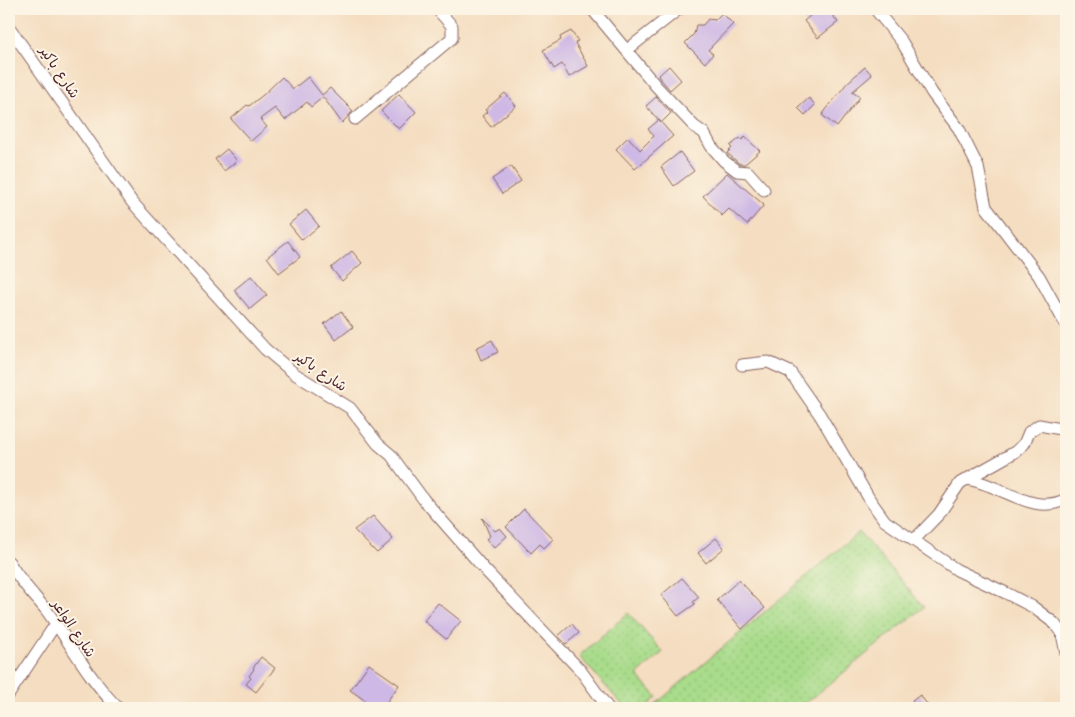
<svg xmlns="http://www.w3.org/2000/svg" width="1075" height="717" viewBox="0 0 1075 717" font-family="'Architects Daughter','Playpen Sans Arabic',sans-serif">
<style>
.grass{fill:url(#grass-dots);stroke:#7a7e5b}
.building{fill:#ceb8e5}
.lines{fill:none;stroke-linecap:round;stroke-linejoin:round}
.minor-casing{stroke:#86625f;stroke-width:13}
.minor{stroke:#fff;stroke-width:11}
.labels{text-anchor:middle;stroke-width:4;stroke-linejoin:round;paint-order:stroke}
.street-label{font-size:14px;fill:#4a1f2b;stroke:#fcf5e5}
</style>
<defs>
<pattern id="grass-dots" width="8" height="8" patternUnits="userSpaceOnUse" patternTransform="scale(1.25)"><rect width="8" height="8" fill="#a9dc8b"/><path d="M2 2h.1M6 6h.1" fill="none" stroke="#93bc78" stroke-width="1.8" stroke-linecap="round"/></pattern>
</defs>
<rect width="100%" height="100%" fill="#fcf5e5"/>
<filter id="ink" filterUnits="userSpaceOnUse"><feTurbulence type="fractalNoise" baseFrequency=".02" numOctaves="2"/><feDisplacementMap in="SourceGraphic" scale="10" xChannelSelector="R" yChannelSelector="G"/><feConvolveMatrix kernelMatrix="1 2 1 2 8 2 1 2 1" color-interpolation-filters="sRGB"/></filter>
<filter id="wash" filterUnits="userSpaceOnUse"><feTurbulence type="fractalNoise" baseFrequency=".0096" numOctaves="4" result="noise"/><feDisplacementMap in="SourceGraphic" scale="20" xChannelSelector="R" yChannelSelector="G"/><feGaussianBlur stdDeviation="1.12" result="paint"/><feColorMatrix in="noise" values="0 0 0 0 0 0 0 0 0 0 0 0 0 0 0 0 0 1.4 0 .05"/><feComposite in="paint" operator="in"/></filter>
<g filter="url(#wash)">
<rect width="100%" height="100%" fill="#f4ddc0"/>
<path class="grass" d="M859 532 924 607 800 708H651Z
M628 613 663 652 637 675 657 697 645 708H625L579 656Z"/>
<g id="blocks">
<path class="building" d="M818 9H827L838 22 818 38 804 21Z
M722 13 733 24 708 50 713 54 705 63 685 43 694 34 696 25H703L708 19 715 20Z
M571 31 578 41 575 43 588 66 569 77 562 64 554 69 543 50 561 40 560 37Z
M669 66 681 80 670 90 658 76Z
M865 67 872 75 852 92 860 97 837 127 822 115 847 83Z
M282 77 293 89 308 77 322 95 330 88 353 111 342 123 323 97 311 107 307 102 285 120 275 108 260 119 267 127 251 141 231 119 247 105 249 106 263 95Z
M505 93 516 106 491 127 482 116 487 112 485 110Z
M399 94 416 112 399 129 381 111Z
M656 97 671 113 661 123 646 106Z
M809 98 815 105 805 115 798 108Z
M659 120 673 136 635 169 616 149 628 137 640 150 654 136 648 129Z
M745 137 760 151 745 164H740L727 153 732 148 730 146 740 138 742 140Z
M227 149 237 161 224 171 215 159Z
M680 152 694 171 674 186 661 167Z
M511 166 521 181 502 194 492 179Z
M727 173 764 205 747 225 729 209 722 216 703 196Z
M306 210 319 226 302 240 289 224Z
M288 241 300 257 279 273 267 257Z
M352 251 362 263 342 281 331 268Z
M251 276 267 295 250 309 234 290Z
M341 311 353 327 336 340 324 324Z
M492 340 498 352 481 360 476 348Z
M524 509 553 539 544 548 540 544 531 553 506 527Z
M373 516 393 539 377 553 354 530Z
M482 518 495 531 500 528 507 536 494 548 486 539 490 536Z
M716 538 724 548 706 563 698 553Z
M682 578 699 597 693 602 695 604 678 616 661 595Z
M739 580 765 608 742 629 717 600Z
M438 603 461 621 446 639 424 621Z
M572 624 579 633 566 644 558 636Z
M261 657 275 668 256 692 246 684 251 678 249 676 254 669 253 668Z
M369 664 399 685 382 708H376L350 690Z
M920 695 930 708H917L912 701Z"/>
</g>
</g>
<g filter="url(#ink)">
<use href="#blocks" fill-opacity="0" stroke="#86625f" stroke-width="1"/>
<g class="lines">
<g class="minor-casing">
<path id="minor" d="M592 9 656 86 694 126 704 133 711 146 724 161 737 171 748 172 764 190
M875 9 902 42 932 93 959 129 978 167 986 207 1039 276 1066 325
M1061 9 1066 15
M9 27 132 202 265 349 295 374 350 408 378 444 391 455 424 500 486 571 581 671 608 708
M627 50 679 9
M355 119 452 38V26L437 9
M742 365 768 362 790 372 820 415 870 500 885 521 957 570 1006 593 1033 607 1054 623 1062 634 1066 653
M966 479C1000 483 1033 517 1066 499
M914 540 939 514 960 483 1015 452 1024 444 1029 432 1039 425 1066 430
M9 562C19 580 34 595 47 611 71 644 89 679 118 708
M9 694 55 625"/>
</g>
<use href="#minor" class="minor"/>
</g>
</g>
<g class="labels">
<g class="street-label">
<text transform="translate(60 72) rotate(56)" y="5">شارع باكير</text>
<text transform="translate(321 371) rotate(34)" y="5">شارع باكير</text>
<text transform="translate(74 628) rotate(56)" y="5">شارع الواعر</text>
</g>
</g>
<rect width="1075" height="717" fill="none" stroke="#fcf5e5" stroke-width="30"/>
</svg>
